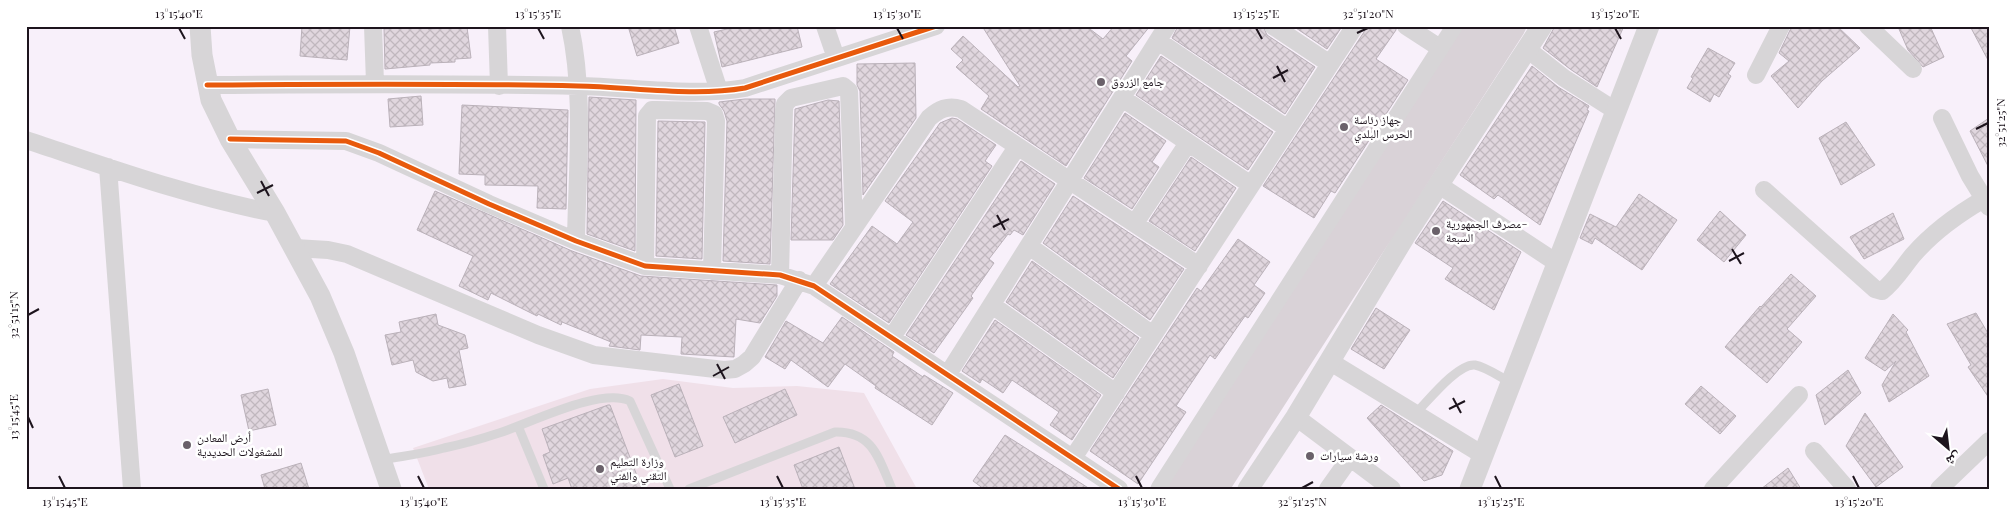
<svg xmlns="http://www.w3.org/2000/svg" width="2015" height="515" viewBox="0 0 2015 515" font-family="'Playfair Display','Noto Naskh Arabic',serif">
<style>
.education{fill:#f0e0e9}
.building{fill:url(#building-cross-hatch);stroke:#bab1b9}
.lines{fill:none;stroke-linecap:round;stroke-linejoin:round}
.service{stroke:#d7d5d7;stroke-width:9}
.minor{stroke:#d7d5d7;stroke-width:18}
.tertiary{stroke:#d7d5d7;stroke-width:21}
.trunk{stroke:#d9d2d7;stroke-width:28}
.cycleway-casing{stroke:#fff;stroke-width:8}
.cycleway{stroke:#e8590c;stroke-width:5}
.ticks{fill:none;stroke:#1d141d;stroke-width:2}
.poi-dot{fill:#6a616a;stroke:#fff;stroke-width:2}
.labels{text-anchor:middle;stroke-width:5;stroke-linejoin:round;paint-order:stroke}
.poi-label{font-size:12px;fill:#1d141d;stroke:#fff;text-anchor:start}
.neatline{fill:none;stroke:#1d141d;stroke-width:2}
.ticks-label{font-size:12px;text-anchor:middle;fill:#1d141d}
</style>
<defs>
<pattern id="building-cross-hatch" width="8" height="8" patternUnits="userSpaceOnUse" patternTransform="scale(1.25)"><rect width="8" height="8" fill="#e0d6de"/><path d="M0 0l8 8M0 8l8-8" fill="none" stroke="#c0b7be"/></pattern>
</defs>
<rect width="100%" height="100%" fill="#f8f0fa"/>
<path class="education" d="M663 379 733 388 797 386 864 393 917 489H429L413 448 590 389Z"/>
<path class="building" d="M302 26H350L347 60 300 56Z
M426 26 428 29 467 27 471 58 455 59V62L430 63V65L385 69 384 29Z
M628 26H674L679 43 637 56Z
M740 26H797L802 47 722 67 714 32Z
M982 26H1086L1103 39 1114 26H1150L1126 56 1132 61 1066 166 981 109 989 96 956 67 963 60 951 49 963 36 1018 87 1020 86Z
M1178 26H1263L1267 35 1315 67 1285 114 1172 38Z
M1293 26H1339L1341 28 1327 49Z
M1366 26H1396V30L1376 59 1408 80 1335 193 1331 191 1314 218 1263 186 1364 32Z
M1555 26H1624L1597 87 1570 69 1543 48Z
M1792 26H1837L1860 48 1822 81 1798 108 1771 76 1789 61 1779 53Z
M1906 26H1930L1944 57 1923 67 1908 50 1899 29Z
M1970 26H1989V62Z
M1708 48 1735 63 1728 74 1731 76 1719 97 1714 94 1710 102 1687 88 1693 78 1691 77Z
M1161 56 1273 132 1248 170 1136 95Z
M915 63 916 118 863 195 860 91 857 85V64Z
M1532 66 1558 87 1589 106 1587 110 1589 111 1540 225 1498 195 1494 199 1460 175Z
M421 96 423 125 390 127 388 99Z
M589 97 636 100 635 251 587 234Z
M745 99H775V101L770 264 723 261 727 121 724 111 719 104V102Z
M828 100 839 101 843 225 833 240H791L795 109Z
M462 105 568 110 566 209 537 208 538 186 485 185V175L459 174Z
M1125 113 1166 141 1152 162 1159 167 1132 209 1084 178Z
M952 118 957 119 996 145 985 161 992 166 889 323 830 284 872 226 897 244 913 222 885 201 940 123Z
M1989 118V168L1970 131Z
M658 121 705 122 702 259 656 256Z
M1846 122 1875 165 1841 185 1819 138Z
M1191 157 1236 188 1195 251 1149 221Z
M1021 161 1055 184 1023 235 1014 230 1010 235 1008 234 989 259 994 263 971 296 973 298 934 353 906 335Z
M435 191 572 251 641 276 777 285V296L760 323 736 319 734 357 681 354 682 337 641 335 640 350 609 346 611 342 562 322 561 325 538 314 537 316 491 293 488 300 459 286 473 256 417 230Z
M1639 194 1677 220 1642 270 1595 238 1592 244 1580 238 1590 214 1616 227Z
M1073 196 1184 269 1150 320 1043 243Z
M1443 201 1521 252 1494 310 1445 279 1453 268 1415 243Z
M1720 211 1746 235 1724 262 1697 240Z
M1893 213 1904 239 1864 259 1850 237Z
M1238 239 1270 262 1254 285 1265 293 1248 318 1245 316 1215 359 1210 355 1176 406 1186 412 1138 484 1090 451 1197 288 1201 291Z
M1032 261 1139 338 1113 378 1006 302Z
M1791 274 1816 296 1787 329 1802 342 1767 383 1725 347 1760 306 1761 307Z
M1376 308 1410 330 1384 369 1351 349Z
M1976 313 1989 335V398L1968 367 1971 365 1947 324Z
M436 314 438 325 465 335 468 348 459 350 466 385 449 388 447 378 433 381 416 372 413 360 392 365 385 335 401 332 399 322Z
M1893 314 1908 330 1906 332 1929 376 1889 402 1882 385 1896 361 1885 371 1865 358Z
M842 317 894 352 892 356 923 377 924 375 953 393 932 425 875 388 876 386 845 364 828 387 791 360 785 369 765 357 786 321 823 343Z
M995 320 1101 395 1072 440 1050 425 1059 412 1012 380 1003 393 982 379 980 383 962 371Z
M1848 370 1861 393 1825 425 1816 395Z
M679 384 703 446 675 457 651 395Z
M1701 386 1736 416 1720 434 1685 404Z
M268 389 276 425 249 431 241 395Z
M785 389 797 415 735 443 723 417Z
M608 405H610L642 489H572L568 478 553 484 543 455 550 452 542 429Z
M1381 405 1453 451 1442 475 1424 481 1367 418Z
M1865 413 1903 467 1876 487 1846 446Z
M1005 435 1090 489H984L973 481Z
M839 447 855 489H803L794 465Z
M301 463 309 489H265L261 475Z
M1788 468 1801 489H1761Z"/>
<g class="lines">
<path class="service" d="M1416 413C1428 401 1458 363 1475 365 1486 367 1500 377 1510 382
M518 426 544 489
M381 460C402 456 423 454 444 448 463 444 481 439 499 433 531 423 600 387 630 401L670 489
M689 489 835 432C873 431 879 459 892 489"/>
<path class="minor" d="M373 26 375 83
M497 26 499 86
M570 26C585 95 577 170 576 241
M698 26 719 91
M825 26 836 58
M1273 26 1330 64
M1406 26 1443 50
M1868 26 1913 69
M1158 41 1288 129
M1527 49 1564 78 1616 111
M1756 75 1781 26
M207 85C331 84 454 83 578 86 632 87 693 97 745 88L936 26
M1122 98 1251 185
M1942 118 1970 176 1989 207
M230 139 346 141 379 153 489 204 576 241 645 266 780 275 814 286 1119 489
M26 140C108 167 190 197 275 213
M108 167 132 489
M1439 185 1557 263
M1764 190 1875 289 1882 291C1895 281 1903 267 1913 255 1933 232 1958 214 1984 199
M1135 223 1188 143
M1029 246 1153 335
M295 248 328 250 347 254 538 335 594 355 724 370 735 369 744 364 752 357 799 280
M645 266 647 116 652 110H656L707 111 714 114 716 121 712 271
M780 275 784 110 785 104 791 98 843 86 849 91 854 226
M814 286 929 118C939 109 948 105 961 109L1199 266
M992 305 1116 393
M892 337 1017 147
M1329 361 1483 455
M948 374 1167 26
M1296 417 1392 489
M1814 451 1847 489
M1073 458 1355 26
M1328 489 1350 458
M1713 489 1799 395
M1939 489 1989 441"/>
<path class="tertiary" d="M200 26 202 55 211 100 230 139 275 213 320 296 344 353 391 489
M1161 489 1457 26
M1248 489 1296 417 1405 236 1542 26
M1470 489 1649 26"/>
<path class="trunk" d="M1183 489C1281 334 1383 181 1481 26
M1214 489 1512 26"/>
<g class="cycleway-casing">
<path id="cycleway" d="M207 85C331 84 454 83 578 86 632 87 693 97 745 88L936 26
M230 139 346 141 379 153 489 204 576 241 645 266 780 275 814 286 1119 489"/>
</g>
<use href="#cycleway" class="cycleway"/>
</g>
<path class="ticks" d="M179 28 185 39M538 28 544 39M897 28 903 39M1256 28 1262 39M1615 28 1621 39M1357 33 1368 28M1277 66 1285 82M1273 78 1288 70M1976 129 1988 123M261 181 269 196M257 193 273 185M997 215 1005 230M993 227 1009 219M1732 249 1741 264M1729 261 1744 253M28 315 39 309M717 364 725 379M713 376 729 367M1453 398 1461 413M1449 409 1465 401M28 417 33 428M59 476 65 488M418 476 424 488M777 476 783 488M1136 476 1142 488M1495 476 1501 488M1853 476 1859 488M1302 488 1313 482"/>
<g class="poi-dot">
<circle cx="1101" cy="82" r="5"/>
<circle cx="1344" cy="127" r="5"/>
<circle cx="1436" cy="231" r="5"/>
<circle cx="187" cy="445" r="5"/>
<circle cx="1310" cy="456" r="5"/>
<circle cx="600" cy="469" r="5"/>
</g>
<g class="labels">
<g class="poi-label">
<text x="1111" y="86">جامع الزروق</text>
<text x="1354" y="124">جهاز رئاسة<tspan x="1354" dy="14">الحرس البلدي</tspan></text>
<text x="1446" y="228">مصرف الجمهورية-<tspan x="1446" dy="14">السبعة</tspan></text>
<text x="197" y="442">أرض المعادن<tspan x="197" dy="14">للمشغولات الحديدية</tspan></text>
<text x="1320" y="460">ورشة سيارات</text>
<text x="610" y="466">وزارة التعليم<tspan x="610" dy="14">التقني والفني</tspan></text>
</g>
</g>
<rect width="2015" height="515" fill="none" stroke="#ffffff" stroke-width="55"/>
<g transform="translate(1948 448) rotate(152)" stroke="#ffffff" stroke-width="4" paint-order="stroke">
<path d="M0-4L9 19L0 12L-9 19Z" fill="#1d141d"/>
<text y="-8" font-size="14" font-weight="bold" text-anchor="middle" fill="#1d141d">ش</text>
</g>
<rect x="28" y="28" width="1960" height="460" class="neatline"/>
<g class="ticks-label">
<text x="179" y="18">13°15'40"E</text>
<text x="538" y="18">13°15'35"E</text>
<text x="897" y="18">13°15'30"E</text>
<text x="1256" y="18">13°15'25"E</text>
<text x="1368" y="18">32°51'20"N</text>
<text x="1615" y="18">13°15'20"E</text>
<text transform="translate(2001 123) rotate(-90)" y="4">32°51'25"N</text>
<text transform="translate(14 315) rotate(-90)" y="4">32°51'15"N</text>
<text transform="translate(14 417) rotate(-90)" y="4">13°15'45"E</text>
<text x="65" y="506">13°15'45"E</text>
<text x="424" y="506">13°15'40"E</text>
<text x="783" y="506">13°15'35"E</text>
<text x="1142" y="506">13°15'30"E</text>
<text x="1302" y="506">32°51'25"N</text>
<text x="1501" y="506">13°15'25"E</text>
<text x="1859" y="506">13°15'20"E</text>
</g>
</svg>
